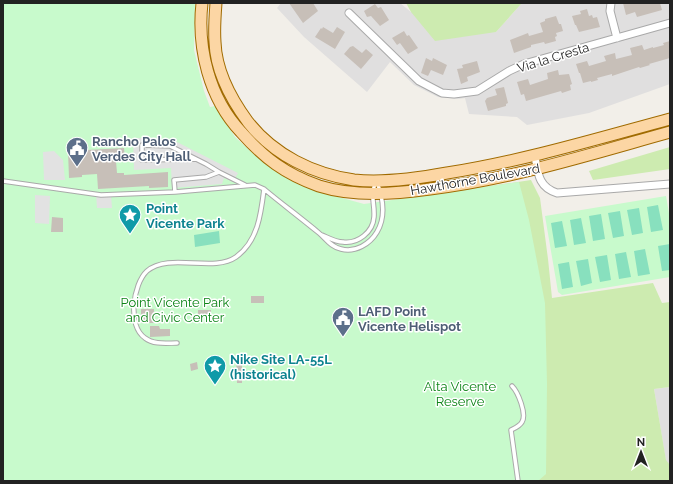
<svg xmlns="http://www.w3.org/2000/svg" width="673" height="484" viewBox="0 0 673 484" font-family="Raleway,sans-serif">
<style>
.residential{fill:#e0dfdf}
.grass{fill:#cdebb0}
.park{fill:#c8facc}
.pitch{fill:#88e0be}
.parking{fill:#e2e2e2}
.building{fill:#c7bfb8}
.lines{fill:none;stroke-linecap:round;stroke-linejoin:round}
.lane-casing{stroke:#a9a9a9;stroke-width:5.5}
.street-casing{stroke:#a9a9a9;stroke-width:9}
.primary-casing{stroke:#a06b00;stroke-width:13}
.lane{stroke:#fff;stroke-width:3.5}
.street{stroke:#fff;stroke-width:7}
.primary{stroke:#fcd6a4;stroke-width:11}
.labels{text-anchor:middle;stroke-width:3;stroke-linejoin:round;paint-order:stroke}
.street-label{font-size:13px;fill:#222;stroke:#fff}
.service-label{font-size:13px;font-weight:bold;fill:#4e5e75;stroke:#fff;text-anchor:start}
.culture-label{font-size:13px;font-weight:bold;fill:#0d838f;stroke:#fff;text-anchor:start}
.park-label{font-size:13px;fill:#0c8416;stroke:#fff}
</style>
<rect width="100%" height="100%" fill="#f2efe9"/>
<path class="residential" d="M281 3H400L411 12 496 32 522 3H670V84L589 113 527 125 517 117 469 114 465 98 458 99 438 97 414 85 390 62 367 92 304 37 277 8Z
M670 387V465L666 461 654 389Z"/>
<path class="grass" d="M406 3H522L496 32 435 41 411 12Z
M670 147V169L593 180 589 171Z
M531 180 540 198 548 259 552 298 653 283 662 303 670 302V387L654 389 666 460 670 465V481H3L321 242 395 200Z"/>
<path class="park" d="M3 3H195L194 50 204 91 210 107 215 106 235 137 258 158 285 177 317 191 364 204 519 182 529 220 545 303 547 384 546 474 538 481H3Z
M666 196 670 219V277L562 295 558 292 545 216Z"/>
<path class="pitch" d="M658 205 663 230 651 232 647 207Z
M639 208 643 233 632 235 627 210Z
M620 211 624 236 613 238 608 213Z
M601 214 605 239 593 241 589 216Z
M581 218 586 243 574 245 570 220Z
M562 221 567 246 555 248 551 223Z
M219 231 220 243 195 247 194 235Z
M670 244V270L662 271 658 246Z
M645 249 650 274 638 276 634 251Z
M626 252 631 277 619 279 615 254Z
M607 255 611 280 600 282 595 257Z
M588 259 592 283 581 286 576 261Z
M569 262 573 287 562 289 558 264Z"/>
<path class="parking" d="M133 138H156L160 142H177L238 173 233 182 224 178 222 184 172 188 171 168 134 170Z
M54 151 63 160 65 180H44L43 152Z
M96 194 111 195 112 208H97Z
M35 195 50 196 49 224 35 223Z"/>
<path class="building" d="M289 3H313L318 11 303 23Z
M623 3H660L662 10 637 17 635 12 626 15Z
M375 4 378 8 381 7 389 20 380 26 371 16 367 17 364 11Z
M587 9 589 16 592 15 593 18 597 17 600 27 579 32 576 25H575L572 16 581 14 580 11Z
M556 16 559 24H561L563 31 556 33 557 36 555 37 556 41 545 44 544 42 531 45V47L514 53 510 40 528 33 529 36 543 32 540 23 545 21V19Z
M323 27 333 33 337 27 345 32 335 49 315 37 321 28 322 29Z
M404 31 407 36 409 35 418 48 408 54 400 43 397 45 392 38Z
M670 41V58L649 64 650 65 640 68 639 67 612 76V74L597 78 598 80 591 82V81L583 83 580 73H579L576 64 587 61 589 66 606 61 604 56 615 53 616 59 632 55 630 48 642 45 644 50 653 47V48L664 45 663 43Z
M353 46 362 53 366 49 373 55 361 69 344 54 350 47Z
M426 58 432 61 433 58 447 65 443 75 431 70 428 76 421 73Z
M477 61 480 72 467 77 468 81 461 84 457 69 463 68 462 65Z
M558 70 559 75 569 74 572 84 570 85 571 90 562 93 561 91 526 101 524 94 521 95 517 82 528 79 530 85 548 79 547 73Z
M504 87 508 103 506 104V106L488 111 485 101 487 98 497 95 495 89Z
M124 148 125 160 116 161 117 173H124V175L168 172V187L149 188V186L98 189 97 174 82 175V177L69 178 68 151Z
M52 217 63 218V232H51Z
M251 296H264V303H251Z
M141 309H154V323H141Z
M198 310H211V317H198Z
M150 326H159L160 329H170V336L150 337Z
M236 358H242V383H237Z
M197 362 198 369 191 371 190 364Z"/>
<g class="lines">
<g class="lane-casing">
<path id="lane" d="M196 159 142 160V145L170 146 206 164 219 172
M3 181 101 195 175 192 255 185 264 189C282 204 301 218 319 233 326 239 331 247 341 249 355 253 370 244 377 232 386 217 383 198 377 182
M175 192 174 180 206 177 219 172 245 185
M322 235C329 238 336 242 343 242 358 244 373 232 374 217 375 203 370 198 375 183
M177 343C167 343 154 345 145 338 127 326 133 284 147 271 169 252 213 273 236 257 258 241 261 214 264 189
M512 386C518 392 527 414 522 422 520 426 515 428 511 430L518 481"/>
</g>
<g class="street-casing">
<path id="street" d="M611 3 610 11 617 38
M349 13 419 81 442 93 454 94 477 91 509 71 524 64 670 23
M535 156C538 173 538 187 557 193L670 184"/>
</g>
<g class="primary-casing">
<path id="primary" d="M202 3C197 48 209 98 241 132 264 158 285 174 319 186 354 197 394 194 430 189 512 179 591 154 670 132
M216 3C215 16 214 29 215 42 216 71 231 99 248 122 274 155 313 174 354 180 382 183 420 178 447 173 523 161 596 139 670 119"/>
</g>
<use href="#lane" class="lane"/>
<use href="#street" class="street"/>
<use href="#primary" class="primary"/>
</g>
<defs>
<g id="civic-pin" transform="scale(1.15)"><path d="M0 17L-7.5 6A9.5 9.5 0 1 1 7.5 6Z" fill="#5c6f8a" stroke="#fff"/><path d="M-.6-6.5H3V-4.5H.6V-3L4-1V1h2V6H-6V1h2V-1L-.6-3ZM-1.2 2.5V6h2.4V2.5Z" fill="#fff"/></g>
<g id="sight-pin" transform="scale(1.15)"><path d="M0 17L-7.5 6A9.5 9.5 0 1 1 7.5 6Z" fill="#0f9aa8" stroke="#fff"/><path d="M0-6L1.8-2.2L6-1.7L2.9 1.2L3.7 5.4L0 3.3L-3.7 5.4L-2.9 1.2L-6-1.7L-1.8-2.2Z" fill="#fff"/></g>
</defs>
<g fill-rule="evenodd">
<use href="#civic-pin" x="77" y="148"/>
<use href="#sight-pin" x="130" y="215"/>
<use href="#civic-pin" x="343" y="318"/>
<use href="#sight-pin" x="215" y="366"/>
</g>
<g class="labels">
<g class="street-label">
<text transform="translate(553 57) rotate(-17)" y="5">Via la Cresta</text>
<text transform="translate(475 179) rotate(-10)" y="5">Hawthorne Boulevard</text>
</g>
<g class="service-label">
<text x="92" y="146">Rancho Palos<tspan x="92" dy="15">Verdes City Hall</tspan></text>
<text x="358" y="316">LAFD Point<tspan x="358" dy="15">Vicente Helispot</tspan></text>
</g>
<g class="culture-label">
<text x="146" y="213">Point<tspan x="146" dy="15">Vicente Park</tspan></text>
<text x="230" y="364">Nike Site LA-55L<tspan x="230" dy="15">(historical)</tspan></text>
</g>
<g class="park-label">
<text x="175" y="307">Point Vicente Park<tspan x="175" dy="15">and Civic Center</tspan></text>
<text x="460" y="391">Alta Vicente<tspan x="460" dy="15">Reserve</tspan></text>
</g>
</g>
<rect width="673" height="484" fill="none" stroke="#222222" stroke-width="8"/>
<g transform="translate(641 452)" stroke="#ffffff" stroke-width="3" paint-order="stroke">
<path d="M0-3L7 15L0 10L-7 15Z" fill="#222222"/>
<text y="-6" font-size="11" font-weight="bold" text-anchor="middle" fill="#222222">N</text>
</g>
</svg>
